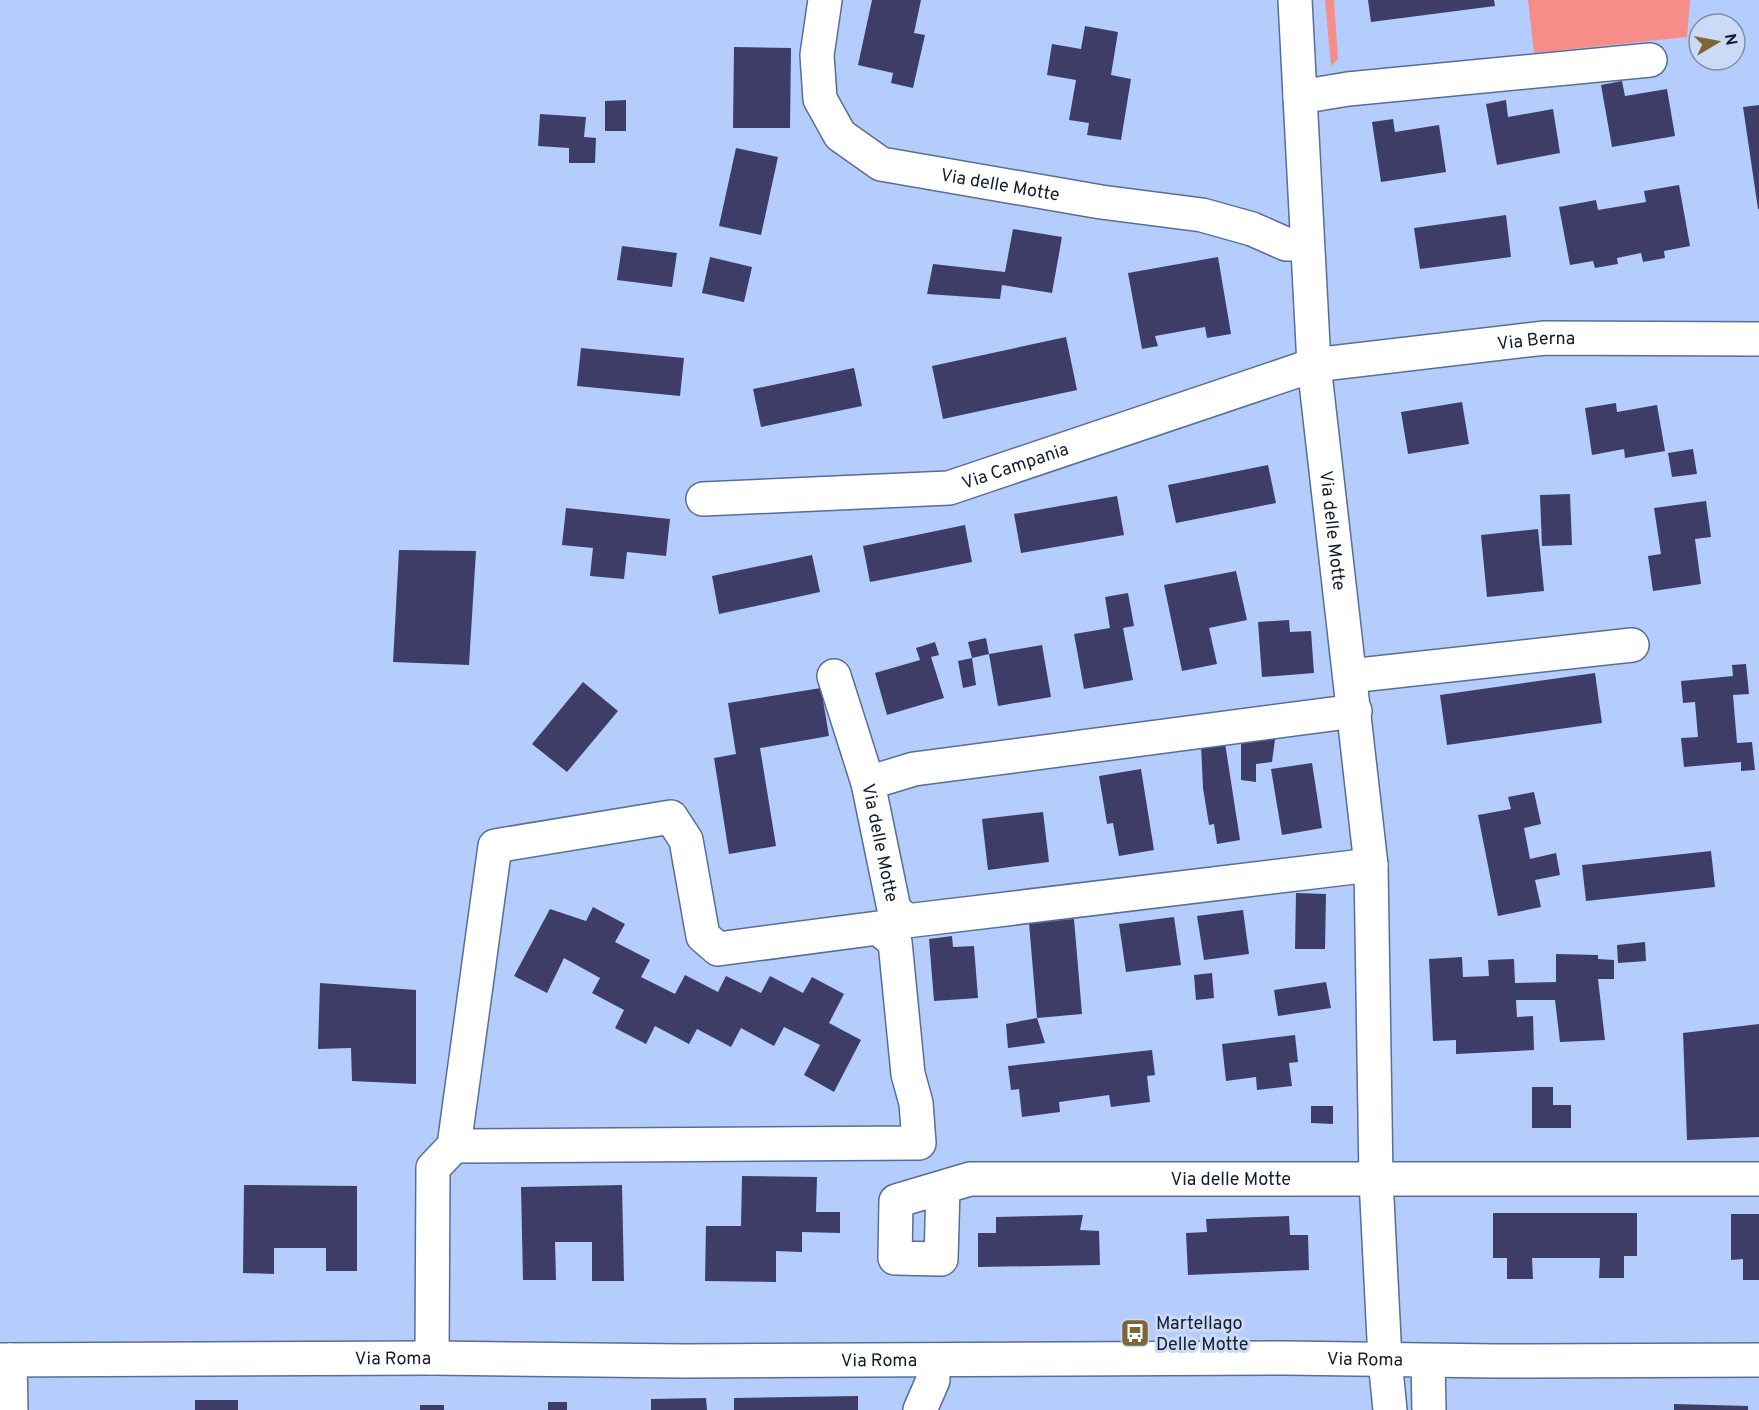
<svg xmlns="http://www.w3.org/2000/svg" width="1759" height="1410" viewBox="0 0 1759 1410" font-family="Overpass,sans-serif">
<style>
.green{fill:#f78d89}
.building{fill:#3e3d67}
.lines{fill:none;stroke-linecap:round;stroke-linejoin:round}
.minor-casing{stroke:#586d97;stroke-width:36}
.tertiary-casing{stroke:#586d97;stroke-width:36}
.secondary-casing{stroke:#586d97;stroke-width:36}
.minor{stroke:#fff;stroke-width:33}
.tertiary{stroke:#fff;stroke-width:33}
.secondary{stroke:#fff;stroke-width:33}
.labels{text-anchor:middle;stroke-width:6;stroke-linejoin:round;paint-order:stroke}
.street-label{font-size:18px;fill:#141c2d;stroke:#cbdaf7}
.poi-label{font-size:18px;fill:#141c2d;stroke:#cbdaf7;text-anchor:start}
</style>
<rect width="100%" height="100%" fill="#b5cdfc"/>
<path class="green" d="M1325 0H1334L1338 59 1331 66Z
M1528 0H1690L1687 37 1534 53Z"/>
<path class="building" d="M872 0H921L914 33 925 35 913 88 891 83 893 73 858 65Z
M1368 0H1494L1495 6 1371 22Z
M1085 26 1118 32 1111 75 1131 79 1121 140 1087 135 1089 123 1069 120 1076 80 1047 75 1052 44 1081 49Z
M734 47 791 48 790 128H733Z
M1622 81 1625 96 1667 89 1675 136 1612 147 1601 85Z
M626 100V131H605V101Z
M1506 100 1508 117 1553 109 1560 153 1497 165 1486 104Z
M1759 105V209H1758L1743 107Z
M540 114 586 117 584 137 596 138 595 163H569V148L538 146Z
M1393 119 1395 132 1439 125 1446 172 1381 182 1372 122Z
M736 148 778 157 761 235 719 226Z
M1679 185 1690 246 1664 251 1665 258 1643 262 1641 253 1617 258 1618 264 1595 268 1593 261 1570 265 1559 207 1596 200 1598 210 1646 202 1644 191Z
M1506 215 1511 257 1420 269 1414 228Z
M1013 229 1062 237 1052 293 1002 285 1000 299 927 294 933 264 1005 272Z
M622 246 677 253 672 287 617 280Z
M710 257 752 267 744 302 702 293Z
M1218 257 1231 334 1207 338 1205 327 1155 336 1158 346 1142 349 1128 273Z
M1066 337 1077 390 943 419 932 366Z
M581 348 684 358 680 396 577 386Z
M854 368 862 406 761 427 753 389Z
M1462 402 1469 444 1408 454 1401 412Z
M1616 403 1617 412 1657 405 1665 451 1625 458 1624 449 1592 455 1585 408Z
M1693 449 1697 474 1672 477 1668 453Z
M1268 465 1276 503 1176 523 1168 485Z
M1570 494 1572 545 1542 546 1540 495Z
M1117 496 1124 535 1021 553 1014 514Z
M1706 501 1711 537 1695 539 1701 584 1653 591 1648 556 1661 554 1654 508Z
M566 508 670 519 666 556 627 552 624 579 590 576 593 548 562 545Z
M965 525 972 562 870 582 863 546Z
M1538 529 1544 591 1487 597 1481 535Z
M399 550 476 551 469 665 393 662Z
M812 555 820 592 719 614 712 576Z
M1236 571 1247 620 1209 628 1217 664 1182 671 1164 585Z
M1128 593 1134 626 1123 628 1133 680 1084 689 1074 634 1110 628 1105 597Z
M1289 620 1290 632 1311 631 1314 673 1262 677 1258 622Z
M986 638 989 654 1042 645 1051 697 998 706 989 654 972 658 976 685 963 688 958 661 972 658 968 642Z
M935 642 939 655 931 657 944 698 887 715 875 673 920 660 916 648Z
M1746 664 1749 694 1733 695 1737 743 1752 742 1755 770 1741 771V762L1684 767 1681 738 1698 737 1695 702 1683 703 1681 681 1733 676 1732 665Z
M1595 673 1602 723 1447 745 1440 695Z
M583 682 618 711 567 772 532 744Z
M821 688 829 736 760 748 776 846 729 854 714 758 736 754 728 703Z
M1276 732 1272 762 1256 764V782L1241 780V737Z
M1225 743 1240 840 1217 844 1214 824 1209 825 1203 788 1201 745Z
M1312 763 1322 828 1282 835 1271 769Z
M1141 769 1154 850 1119 856 1113 823 1107 824 1099 776Z
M1534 792 1541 824 1524 828 1530 859 1556 853 1560 875 1535 880 1541 907 1498 916 1478 815 1511 809 1508 797Z
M1043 812 1049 862 988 870 982 819Z
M1711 851 1715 887 1586 901 1582 865Z
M1296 893 1326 894 1325 949H1295Z
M593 907 625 924 615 942 650 960 641 977 675 994 685 975 718 992 726 976 761 993 770 976 803 993 812 977 844 994 829 1023 861 1040 834 1092 804 1075 820 1045 784 1027 774 1046 741 1028 731 1047 697 1029 689 1044 655 1026 646 1044 615 1028 624 1010 592 993 600 978 564 958 547 993 514 976 550 909 586 921Z
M1243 910 1249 954 1204 960 1197 916Z
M1174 917 1181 965 1126 972 1119 924Z
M1074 919 1082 1014 1037 1018 1029 923Z
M952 936 953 947 974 946 978 998 934 1001 929 939Z
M1645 942 1646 961 1618 963 1617 945Z
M1556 954 1598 955V959L1614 960V979H1598L1605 1040 1560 1042 1555 1000H1516L1517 1017 1533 1016 1534 1050 1456 1054V1040L1433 1041 1429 959 1462 957 1463 977 1489 976 1488 960 1514 959 1515 983 1556 982Z
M1212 973 1214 998 1196 1000 1194 975Z
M1326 982 1331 1008 1278 1016 1274 990Z
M320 983 416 990V1084L352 1081 351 1048 318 1049Z
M1037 1018 1045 1043 1008 1048 1006 1024Z
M1759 1024V1137L1687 1140 1683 1033Z
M1295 1035 1298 1062 1289 1063 1292 1086 1257 1090 1256 1077 1226 1081 1222 1044Z
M1152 1050 1155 1075 1147 1076 1150 1102 1111 1107 1109 1095 1059 1102 1060 1112 1022 1117 1019 1089 1011 1090 1008 1066Z
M1532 1087H1553V1105H1571V1128H1532Z
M1311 1106H1333V1124L1311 1123Z
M742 1176 817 1177 816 1212H840V1233L802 1232V1252L776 1251V1282L705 1281 706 1226H741Z
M244 1185 357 1186V1271H326V1248H274V1274L243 1273Z
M622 1185 624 1281H592V1242H555L556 1280H523L521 1187Z
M1493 1213H1637V1256H1624V1278H1599L1600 1258H1532L1533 1279H1507V1258H1493Z
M1731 1214H1759V1280H1743V1259L1731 1260Z
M1083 1215 1080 1230 1099 1231 1100 1265 978 1267V1233H996V1217Z
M1289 1216 1290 1235H1308L1309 1270 1188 1275 1186 1233 1207 1232 1206 1219Z
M858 1396V1410H734V1398Z
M706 1398 707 1410H651V1399Z
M195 1400H238V1410H195Z
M548 1402H567V1410H548Z
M1674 1404 1748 1406V1410H1674Z
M420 1405H444V1410H420Z"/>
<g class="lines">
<g class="minor-casing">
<g id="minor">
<path id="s1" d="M825 0 817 55 820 99 840 135 881 164 1101 202 1202 215 1252 229 1286 244H1306"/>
<path d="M1300 97 1348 89 1650 60"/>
<path id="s2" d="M703 499 949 488 1314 365 1545 338 1759 339"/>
<path d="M834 676 868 783"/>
<path d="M1350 676 1632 645"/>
<path id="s3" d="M1355 711 914 769 868 783 894 909 906 921 1371 865"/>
<path d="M671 817 686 840 703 936 718 949 878 928 895 942 908 1074 916 1103 919 1143 454 1146 495 846Z"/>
<path id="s4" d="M943 1188 941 1259 895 1258 896 1201 970 1179H1759"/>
<path d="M432 1358 433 1168 454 1146"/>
<path d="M10 1360 11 1410"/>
<path d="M920 1410 933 1380V1360"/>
</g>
</g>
<g class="tertiary-casing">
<g id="tertiary">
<path id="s5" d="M1295 0 1314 365 1371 865 1376 1179 1385 1360 1390 1410"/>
<path d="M1428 1361 1429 1410"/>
</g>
</g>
<g class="secondary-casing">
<g id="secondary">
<path id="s6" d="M0 1360 432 1358 685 1361 1286 1358 1495 1361 1759 1360"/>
</g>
</g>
<use href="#minor" class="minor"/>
<use href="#tertiary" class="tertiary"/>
<use href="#secondary" class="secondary"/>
</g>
<defs>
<g id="bus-square" transform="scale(1.5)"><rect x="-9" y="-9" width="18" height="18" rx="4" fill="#7d6535" stroke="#cbdaf7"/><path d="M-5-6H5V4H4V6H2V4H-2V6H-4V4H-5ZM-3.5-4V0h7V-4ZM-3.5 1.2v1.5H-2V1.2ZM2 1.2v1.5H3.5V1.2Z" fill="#fff"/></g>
</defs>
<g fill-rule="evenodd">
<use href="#bus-square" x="1135" y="1333"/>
</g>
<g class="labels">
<g class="street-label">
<text dy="6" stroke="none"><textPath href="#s1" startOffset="312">Via delle Motte</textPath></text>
<text dy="6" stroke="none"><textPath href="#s2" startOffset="855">Via Berna</textPath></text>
<text dy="6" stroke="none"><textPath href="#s2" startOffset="316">Via Campania</textPath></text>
<text dy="6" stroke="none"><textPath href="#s5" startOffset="532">Via delle Motte</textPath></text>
<text dy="6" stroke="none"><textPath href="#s3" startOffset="554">Via delle Motte</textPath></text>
<text dy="6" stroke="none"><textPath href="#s4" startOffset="512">Via delle Motte</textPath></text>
<text dy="6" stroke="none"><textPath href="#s6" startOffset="393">Via Roma</textPath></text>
<text dy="6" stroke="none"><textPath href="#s6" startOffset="1365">Via Roma</textPath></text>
<text dy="6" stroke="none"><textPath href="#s6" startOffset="879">Via Roma</textPath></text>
</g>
<g class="poi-label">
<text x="1156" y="1329">Martellago<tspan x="1156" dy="21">Delle Motte</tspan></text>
</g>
</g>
<g transform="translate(1717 42) rotate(80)"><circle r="28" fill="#cbdaf7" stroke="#828ea6" stroke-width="1.5"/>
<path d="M0-4.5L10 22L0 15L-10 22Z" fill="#7d6535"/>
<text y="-9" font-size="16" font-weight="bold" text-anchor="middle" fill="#141c2d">N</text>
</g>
</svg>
